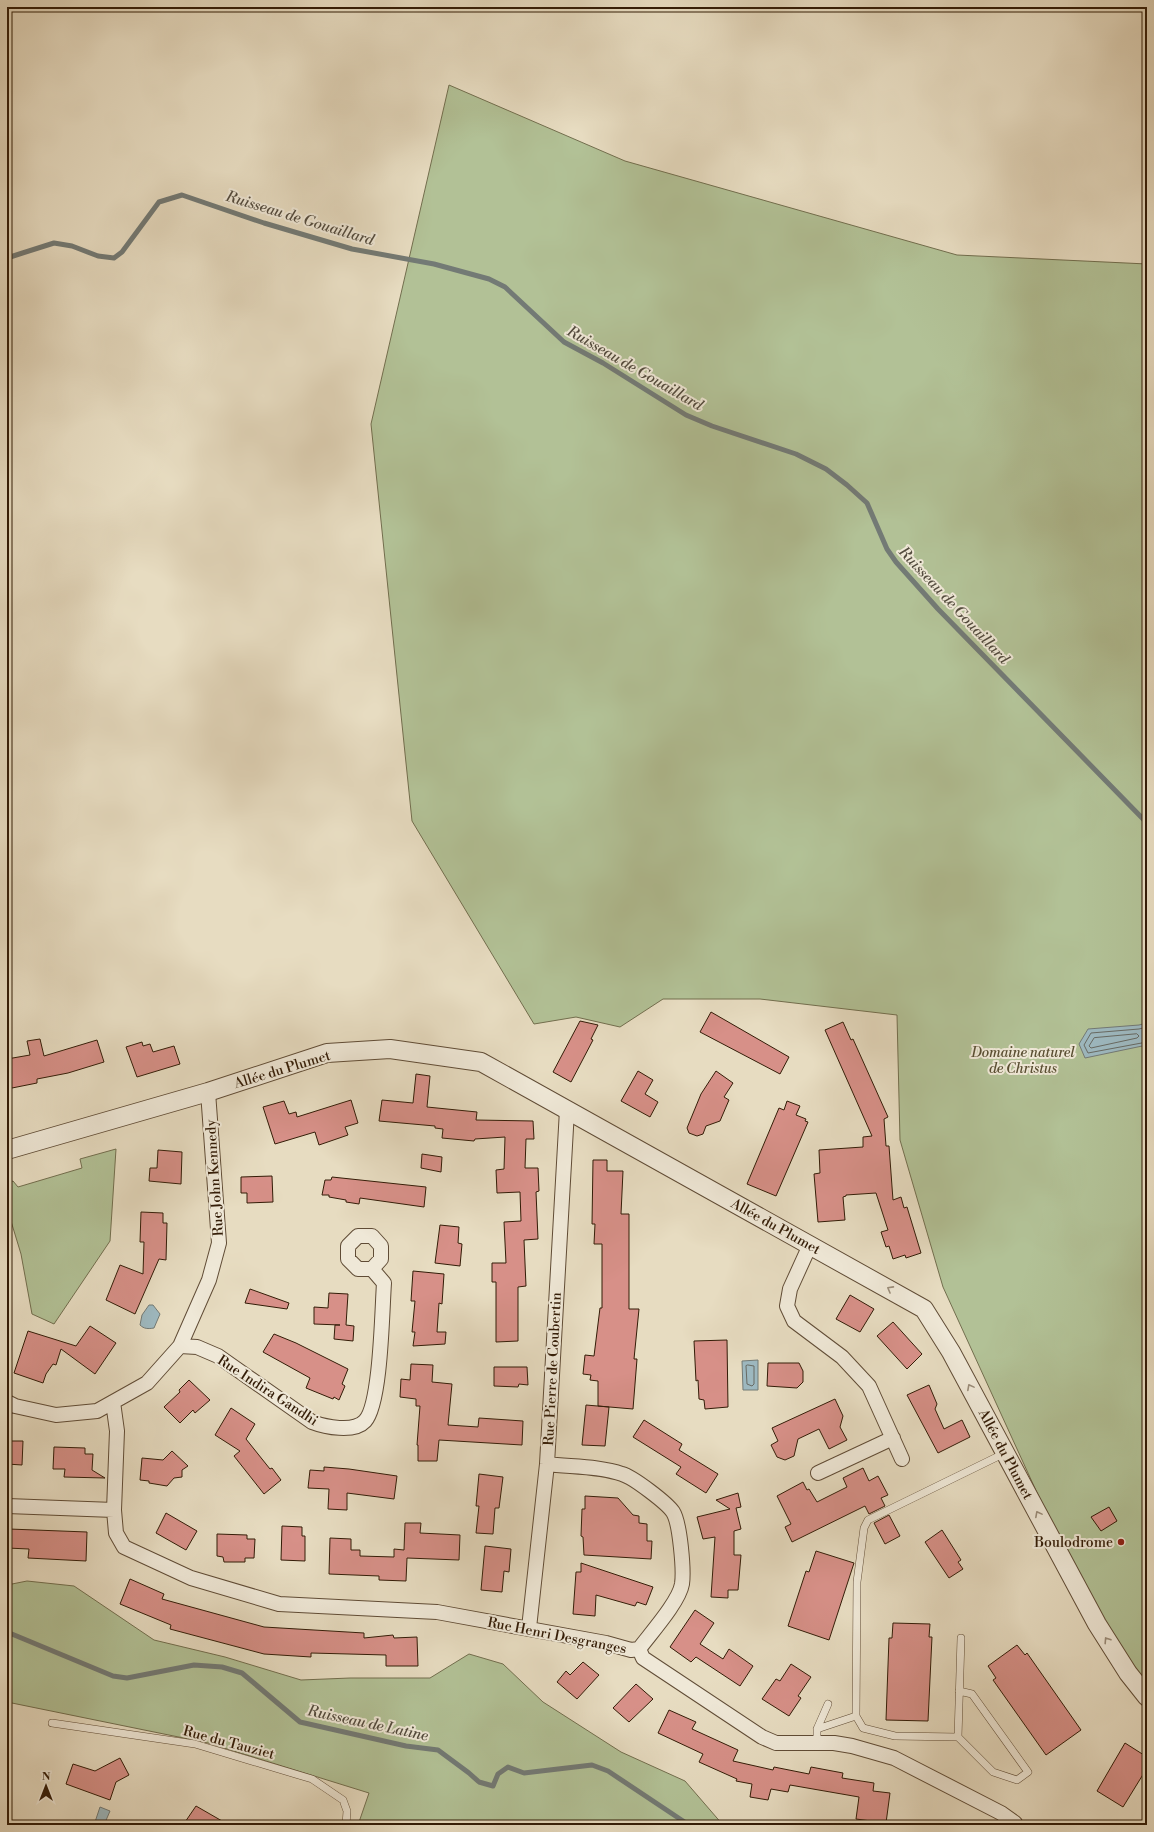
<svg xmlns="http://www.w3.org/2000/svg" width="1154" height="1832" viewBox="0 0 1154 1832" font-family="'Libre Bodoni',serif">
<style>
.green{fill:#b2c196;stroke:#726e4e}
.water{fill:#9db8bf;stroke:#737a75}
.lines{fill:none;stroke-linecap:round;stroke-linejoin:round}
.shore{stroke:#686a63;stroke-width:1}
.stream{stroke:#737a75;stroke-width:5}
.building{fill:#d79088;stroke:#331c07}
.service-casing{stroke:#604c36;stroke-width:8}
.minor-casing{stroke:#604c36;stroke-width:16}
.tertiary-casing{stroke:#604c36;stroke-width:20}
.service{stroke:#efe8d7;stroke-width:7}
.minor{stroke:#efe8d7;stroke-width:14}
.tertiary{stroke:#efe8d7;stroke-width:18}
.oneway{stroke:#9a8c79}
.poi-dot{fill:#8f2418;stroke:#efe8d7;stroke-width:1.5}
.labels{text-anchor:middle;stroke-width:4;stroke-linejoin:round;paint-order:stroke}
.park-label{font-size:14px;font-style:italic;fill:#594e32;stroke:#efe8d7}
.street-label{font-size:14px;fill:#331c07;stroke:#efe8d7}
.poi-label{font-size:14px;fill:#331c07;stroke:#efe8d7;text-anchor:end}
.water-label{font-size:15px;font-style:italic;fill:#534b3e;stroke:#efe8d7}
</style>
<rect width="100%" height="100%" fill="#e7dcc1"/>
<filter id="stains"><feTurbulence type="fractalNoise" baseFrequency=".005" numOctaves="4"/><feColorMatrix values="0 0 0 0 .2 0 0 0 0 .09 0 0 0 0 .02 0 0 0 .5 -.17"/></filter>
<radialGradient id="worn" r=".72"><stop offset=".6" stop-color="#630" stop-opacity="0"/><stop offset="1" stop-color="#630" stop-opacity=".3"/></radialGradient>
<path class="green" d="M449 85 625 161 957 255 1147 264V1693L1097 1624 943 1287 900 1140 897 1015 760 999H663L620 1027 576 1017 534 1024 412 821 371 424Z
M116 1149 110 1241 54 1324 32 1314 21 1254 7 1208V1183L13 1181 18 1187 82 1168 80 1159Z
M27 1581 74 1586 154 1640 225 1657 301 1680 350 1678H430L469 1654 503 1664 543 1702 621 1752 685 1781 723 1825H358L369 1793 208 1743 7 1702V1585Z"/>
<path class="water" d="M1147 1023V1045L1085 1058 1079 1044 1088 1029 1139 1025Z
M149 1305H153L160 1314 154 1328C148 1329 144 1329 140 1325L142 1315Z
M758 1360V1390H743L742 1361Z
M100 1807 110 1811 104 1825H94Z"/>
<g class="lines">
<path class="shore" d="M1147 1027 1139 1029 1091 1033 1084 1045 1088 1053 1147 1042
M1137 1034 1139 1036 1137 1038 1091 1048 1089 1046 1094 1038Z
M748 1365 754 1366V1384L752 1386 747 1384 746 1366Z"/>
<path class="stream" d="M7 258 54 243 72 246 98 256 114 258 122 252 159 202 182 195 264 223 352 249 434 264 489 279 505 287 564 342 603 363 686 415 712 426 796 454 826 469 847 485 867 503 887 549 896 562 938 609 1147 823
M7 1632 113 1676 127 1678 194 1665 222 1667 242 1673 300 1722 406 1746 438 1750 469 1773 479 1782 493 1786 498 1774 508 1767 524 1773 592 1765 608 1771 689 1825"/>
</g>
<path class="building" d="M711 1012 789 1057 780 1074 700 1032Z
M580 1021 598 1025 591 1039 593 1040 571 1082 553 1072Z
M843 1022 851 1040 853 1039 888 1117 884 1119 886 1146H889L893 1200 901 1197 904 1208 907 1207 921 1253 906 1258 905 1255 893 1259 889 1246 886 1247 881 1232 888 1230 876 1193 846 1195V1196L843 1197 845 1220 818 1222 814 1174 820 1173 819 1150 863 1147V1137L872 1136 825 1030Z
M40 1039 44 1056 97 1040 104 1062 68 1073 37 1079V1083L7 1089V1059L30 1055 27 1041Z
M142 1042 143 1046 150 1044 153 1052 174 1046 180 1064 137 1077 126 1047Z
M638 1071 653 1080 645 1094 658 1102 650 1117 621 1101Z
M716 1071 733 1083 724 1097 729 1100 720 1121 706 1126 703 1134 697 1136 689 1133 687 1128 701 1094Z
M416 1074 430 1076 427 1107 477 1112 476 1120 533 1121 534 1139H526L525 1168H538L539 1191 536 1192 538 1239 524 1240 526 1286 518 1287V1341L496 1342V1282H492V1263H506L504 1222 521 1221 520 1192 497 1193 496 1170 504 1169 505 1137 475 1139 474 1141 442 1138 443 1129 435 1128V1126L379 1121 382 1100 413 1103Z
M351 1100 358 1123 345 1127 348 1135 319 1145 315 1132 275 1144 263 1107 284 1101 289 1114 296 1112 297 1117Z
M787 1101 800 1106 796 1115 806 1119 805 1121 808 1122 776 1196 747 1184 779 1108 784 1110Z
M158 1150 182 1152 181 1184 149 1181 150 1168H157Z
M422 1154 442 1157 441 1172 421 1168Z
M593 1160H607V1171H623L621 1214H629V1309H639L634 1359H637L633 1409 598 1406V1381L590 1380 591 1375 583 1374 585 1355 594 1356 600 1308H602V1244H594L595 1224H592Z
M272 1176 273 1202 247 1203V1193H241V1177Z
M332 1177 426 1187 424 1207 360 1198 359 1204 346 1202V1200L329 1197V1195H322L325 1180H331Z
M141 1212 163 1213V1223H167L166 1260 159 1259 135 1314 106 1300 120 1265 143 1274 144 1242H140Z
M440 1225 459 1227 458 1243 462 1244 460 1266 435 1263Z
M413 1271 444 1274 442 1304 439 1303 437 1332H446L445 1344 413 1346 415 1332H412L415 1301H411Z
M250 1289 289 1303 287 1309 245 1303Z
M329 1293 348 1294 346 1325 354 1326 353 1341 334 1339 335 1325H340L314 1324V1307L328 1308Z
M850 1295 874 1309 860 1332 836 1319Z
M893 1322 922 1354 907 1369 877 1336Z
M90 1326 116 1343 95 1374 61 1349 56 1365 53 1364 46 1374 43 1383 14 1373 28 1331 76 1346Z
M274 1334 296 1343 348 1369 342 1384 345 1386 339 1400 334 1397 333 1399 306 1388 310 1378 263 1352Z
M727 1340 728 1407 705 1409 704 1400 699 1399 698 1380 696 1381 694 1341Z
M768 1363H799L803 1371V1382L797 1388 767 1386Z
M411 1364 433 1365 432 1382 452 1384 448 1425 478 1427 479 1418 523 1421 522 1445 439 1440 437 1461H418V1445H417L420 1406H416V1399L400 1397 401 1379 410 1380Z
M494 1367H527L528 1385 519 1384 518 1387 494 1386Z
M189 1380 210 1400 195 1413 193 1410 180 1423 164 1407 180 1392 179 1390Z
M929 1385 937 1404 935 1409 944 1429 962 1420 970 1437 938 1453 907 1395Z
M835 1399 843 1416 840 1427 847 1440 829 1449 819 1429 798 1439 794 1456 785 1460 777 1457 771 1445 778 1441 772 1428Z
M586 1405 609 1407 605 1446 582 1445Z
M231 1408 255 1424 246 1439 270 1469 272 1468 281 1480 264 1494 234 1456 240 1451 215 1435Z
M644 1420 682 1444 679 1450 718 1474 706 1493 676 1474 681 1467 633 1437Z
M7 1441H23L22 1465 7 1464Z
M54 1447 85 1448V1454H93L92 1470 105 1478 64 1477 65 1469H53Z
M172 1451 188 1466 182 1470V1477L174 1478 167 1486 149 1483V1481L140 1480 142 1458 163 1460Z
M324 1467 349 1469 397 1476 394 1499 347 1493V1510L328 1509 329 1489 308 1488 310 1470 324 1471Z
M863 1468 869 1481 878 1476 888 1495 881 1498 885 1506 869 1514 865 1506 792 1542 785 1527 791 1524 777 1496 803 1482 807 1490 809 1489 817 1502 847 1487 843 1478Z
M479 1474 503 1477 499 1508H495L493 1534 476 1533 479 1506H476Z
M738 1493 741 1507 736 1508 741 1529 734 1531V1555H741L738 1590H728V1598L711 1597 715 1537 703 1539 697 1517 730 1509 716 1500Z
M585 1496 618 1498 633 1515 639 1516V1523L647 1524V1541H652L651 1559 584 1555 583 1537 581 1536 582 1509H585Z
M1109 1507 1117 1521 1101 1531 1091 1517Z
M166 1513 197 1531 186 1550 156 1533Z
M889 1515 900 1536 885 1544 874 1523Z
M405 1523H421L420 1533 460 1535 459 1560 407 1558 406 1581 379 1580V1576L329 1574 330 1538 351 1539V1550H360V1556L394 1557V1549L404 1550Z
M282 1526 302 1527V1536H305V1561L281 1560Z
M9 1529 87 1532 86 1561 28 1558 29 1549 7 1548Z
M942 1530 961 1560 958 1562 963 1569 949 1578 925 1542Z
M217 1534 247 1535V1539H255L254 1558H245V1562H224L223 1557 217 1556Z
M485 1546 511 1549 509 1572 504 1571 502 1592 481 1590Z
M816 1551 854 1563 829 1640 788 1626 806 1571 809 1572Z
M581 1563 653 1587 646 1605 637 1602 635 1606 596 1595 595 1616 573 1614 576 1572H581Z
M130 1579 164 1594 162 1599 264 1627 364 1633V1638L393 1635 394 1638 417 1637 418 1666H386V1655L311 1653V1657L264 1654 170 1629 171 1625 120 1604Z
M695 1610 714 1623 700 1644 723 1659 729 1649 753 1666 740 1686 696 1657 691 1662 670 1647Z
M893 1623 930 1624 929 1637H932L928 1721 886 1720 889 1638H892Z
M1017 1645 1025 1655 1027 1653 1081 1730 1046 1755 993 1680 996 1678 988 1666Z
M583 1662 599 1675 577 1699 557 1682 566 1671 570 1675Z
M791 1664 811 1677 798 1696 801 1698 789 1716 762 1699 776 1679 780 1681Z
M636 1684 653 1699 629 1722 613 1708Z
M669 1710 696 1722 692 1729 738 1750 733 1761 773 1770 774 1767 809 1774 811 1767 843 1773 842 1778 874 1783 873 1791 890 1793 886 1823 856 1819 859 1797 790 1785 788 1792 771 1789 768 1800 750 1797 752 1784 736 1781 737 1779 699 1762 703 1754 658 1733Z
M1125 1743 1147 1757V1768L1123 1807 1097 1791Z
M120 1758 129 1775 116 1782 110 1800 66 1784 73 1764 95 1771Z
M196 1806 229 1825H183Z"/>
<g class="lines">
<g class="service-casing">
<path id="service" d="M959 1691 972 1694 1028 1772 1017 1780 993 1772 958 1737 895 1736 863 1728 856 1716 857 1582 864 1528 868 1520 1005 1453
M52 1723 195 1744 312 1779 343 1800 347 1811 346 1825
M817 1729 856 1716
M958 1737 961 1638
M817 1743V1729L828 1704"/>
</g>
<g class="minor-casing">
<path id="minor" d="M810 1245 790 1289 787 1306 794 1321 842 1357 869 1386 902 1459
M180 1346 197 1347 218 1356 312 1422C325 1427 354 1433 365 1421 381 1404 382 1310 384 1283L372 1269H358L348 1259V1246L358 1236H372L381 1246V1259L372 1269
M7 1402 15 1406 56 1415 97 1411 147 1383 180 1346 209 1280 219 1243 208 1092
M113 1402 117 1431 114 1510 116 1533 124 1547 191 1578 279 1604 437 1612 606 1643 631 1650 639 1649 643 1658 762 1737 776 1743H834L852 1746 894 1758 1001 1813 1015 1823
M547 1464C571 1467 599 1466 622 1474 633 1477 667 1503 673 1512 680 1523 684 1570 682 1584 679 1602 650 1634 639 1649
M818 1473 893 1438
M7 1506 114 1510
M529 1628 547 1464 567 1110"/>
</g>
<g class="tertiary-casing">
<path id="tertiary" d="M7 1150 208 1092 327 1053 390 1049 481 1062 924 1309 951 1352 1097 1624 1128 1673 1147 1697"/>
</g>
<use href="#service" class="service"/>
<use href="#minor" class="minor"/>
<use href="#tertiary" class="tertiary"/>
</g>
<defs><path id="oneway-chevron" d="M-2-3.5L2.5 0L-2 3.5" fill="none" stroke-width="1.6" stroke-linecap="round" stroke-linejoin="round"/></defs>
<g class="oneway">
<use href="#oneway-chevron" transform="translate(890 1289) rotate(-151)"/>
<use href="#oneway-chevron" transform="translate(970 1387) rotate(-118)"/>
<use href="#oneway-chevron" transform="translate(1038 1514) rotate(-118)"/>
<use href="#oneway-chevron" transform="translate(1107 1640) rotate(-123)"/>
</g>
<circle class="poi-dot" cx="1121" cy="1542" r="4"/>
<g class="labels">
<g class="park-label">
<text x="1023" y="1057">Domaine naturel<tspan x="1023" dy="16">de Christus</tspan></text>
</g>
<g class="street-label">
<text transform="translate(282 1069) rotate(-17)" y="5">Allée du Plumet</text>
<text transform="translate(214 1178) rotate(-94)" y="5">Rue John Kennedy</text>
<text transform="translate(776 1226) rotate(29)" y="5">Allée du Plumet</text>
<text transform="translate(552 1369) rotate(-87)" y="5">Rue Pierre de Coubertin</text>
<text transform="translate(268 1390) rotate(33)" y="5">Rue Indira Gandhi</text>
<text transform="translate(1006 1454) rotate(62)" y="5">Allée du Plumet</text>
<text transform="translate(557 1635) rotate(11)" y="5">Rue Henri Desgranges</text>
<text transform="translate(229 1742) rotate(15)" y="5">Rue du Tauziet</text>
</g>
<g class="poi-label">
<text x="1113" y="1547">Boulodrome</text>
</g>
<g class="water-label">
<text transform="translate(300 218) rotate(17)" y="5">Ruisseau de Gouaillard</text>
<text transform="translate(635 368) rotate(30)" y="5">Ruisseau de Gouaillard</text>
<text transform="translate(954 605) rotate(47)" y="5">Ruisseau de Gouaillard</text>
<text transform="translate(368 1723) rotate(12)" y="5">Ruisseau de Latine</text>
</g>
</g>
<rect width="1154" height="1832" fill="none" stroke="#e7dcc1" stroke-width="24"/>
<rect x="8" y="8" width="1138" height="1816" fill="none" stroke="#331c07" stroke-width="2"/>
<rect x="12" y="12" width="1130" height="1808" fill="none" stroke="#331c07"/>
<g transform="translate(46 1786)" stroke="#efe8d7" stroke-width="3" paint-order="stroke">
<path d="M0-3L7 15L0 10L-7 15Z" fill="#331c07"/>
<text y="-6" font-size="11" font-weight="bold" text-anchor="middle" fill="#331c07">N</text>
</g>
<rect width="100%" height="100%" filter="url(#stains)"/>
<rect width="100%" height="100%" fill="url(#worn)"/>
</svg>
